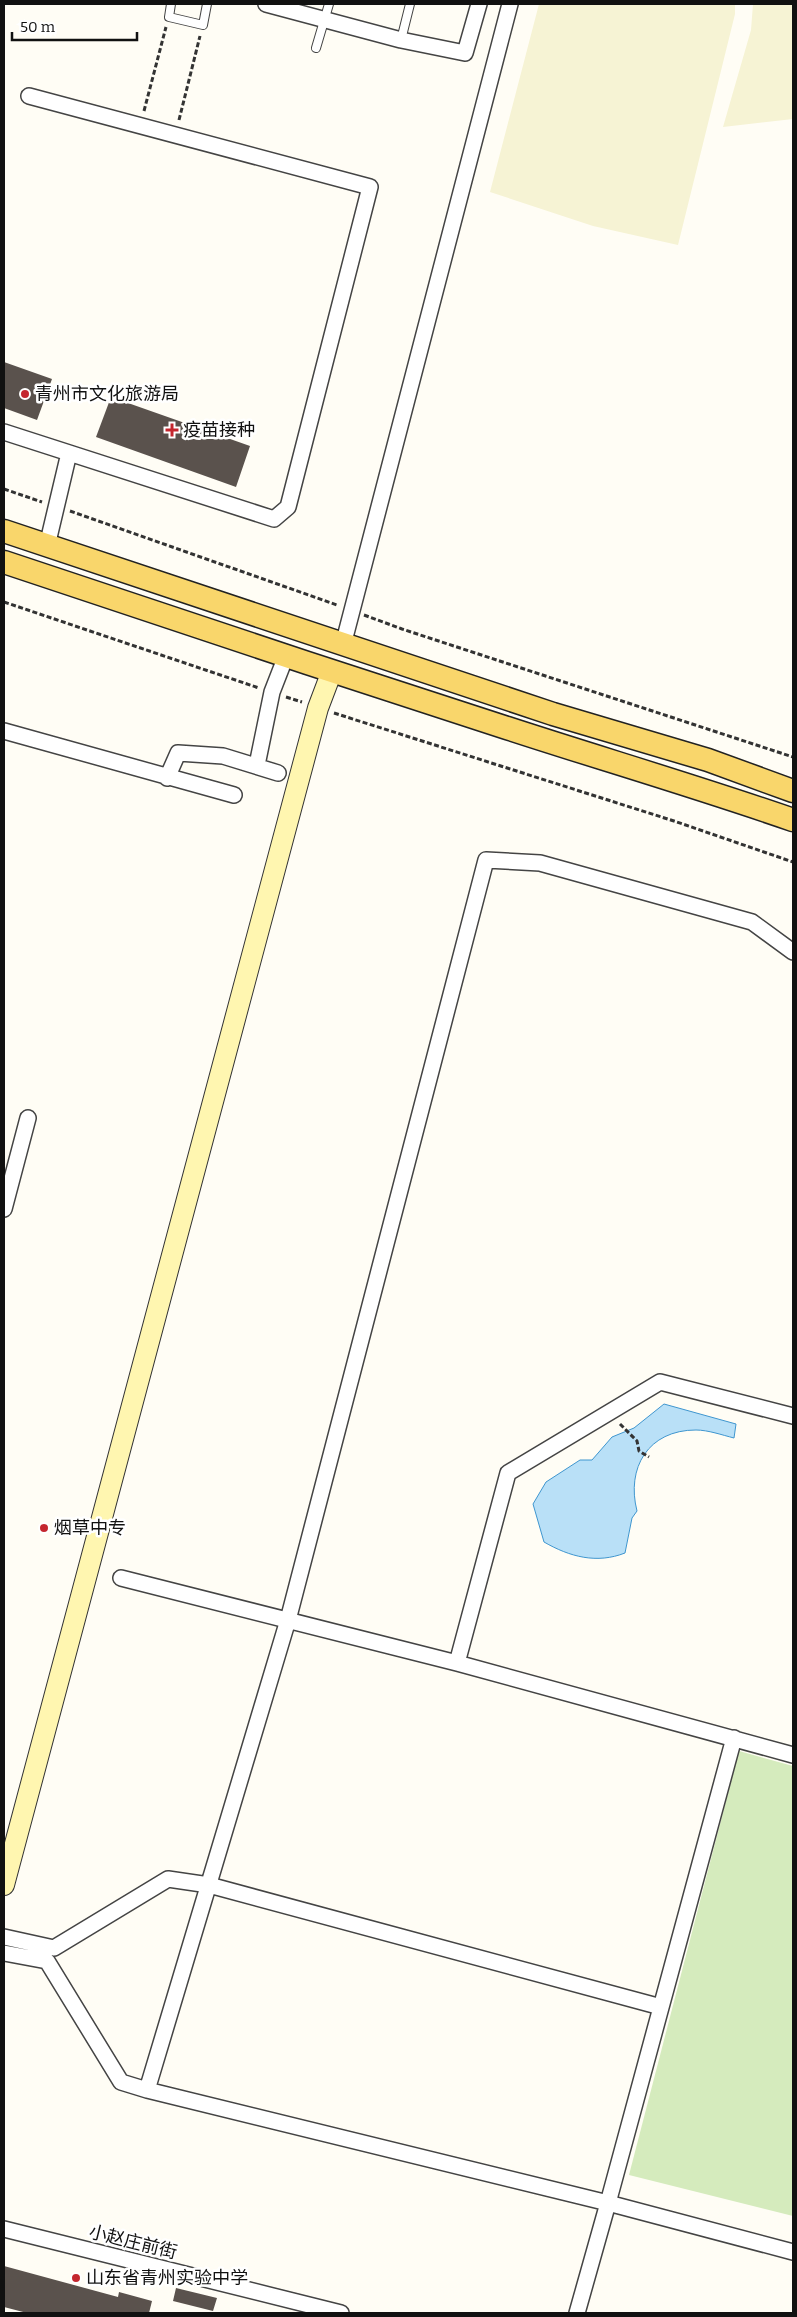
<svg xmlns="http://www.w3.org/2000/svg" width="797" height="2317" viewBox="0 0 797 2317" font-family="Bitter,'Noto Sans SC',serif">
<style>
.farmland{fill:#f6f3d4}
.green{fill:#d5ebbd}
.water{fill:#b9e0f7;stroke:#3f96cf}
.building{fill:#5a524d}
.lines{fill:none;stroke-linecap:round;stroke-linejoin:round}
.lane-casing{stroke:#444;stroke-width:10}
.street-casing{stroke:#444;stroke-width:18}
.secondary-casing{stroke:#333;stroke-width:22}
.primary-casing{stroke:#222;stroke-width:25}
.path{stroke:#333;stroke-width:3;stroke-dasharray:5 2.5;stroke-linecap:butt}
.lane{stroke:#fff;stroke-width:8}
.street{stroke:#fff;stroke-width:15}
.secondary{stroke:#fff6b0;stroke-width:20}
.primary{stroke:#f9d66b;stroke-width:22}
.poi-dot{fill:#c4262e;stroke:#fff;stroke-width:2}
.labels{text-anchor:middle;stroke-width:5;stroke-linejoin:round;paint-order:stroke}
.poi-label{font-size:18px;fill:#111;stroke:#fff;text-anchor:start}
.street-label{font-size:18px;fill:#111;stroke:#fff}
</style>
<rect width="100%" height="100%" fill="#fffdf5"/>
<path class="farmland" d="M539 4H735V14L678 245 593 226 490 192Z
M753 4H793V119L723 127 751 30Z"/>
<path class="green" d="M739 1751 793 1766V2216L629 2175Z"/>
<path class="water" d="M664 1404 736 1424 734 1438C722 1435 708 1430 696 1430 648 1430 626 1468 637 1511L632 1518 625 1553C597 1564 570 1557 544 1542L533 1504 546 1482 580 1460H592L612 1437 634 1428Z"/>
<path class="building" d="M4 362 52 379 37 420 4 408Z
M111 397 250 446 236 487 96 437Z
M4 2266 118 2297 119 2292 152 2301 149 2313H27L4 2307Z
M176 2288 217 2298 213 2311 173 2301Z"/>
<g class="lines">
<g class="lane-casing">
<path id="lane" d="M171 4 169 17 203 25 207 4
M401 40 410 4
M316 48 329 4"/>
</g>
<g class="street-casing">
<path id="street" d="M266 4 401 40 465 53 479 4
M4 432 274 519 288 507 370 187 29 96
M47 546 69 453
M343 645 510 4
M4 731 234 795
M257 765 272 692 286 656
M167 778 178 753 223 756 278 773
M4 1209 28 1118
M121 1578 457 1663 793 1755
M457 1663 508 1473 660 1382 793 1416
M734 1738 608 2203 147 2090 288 1620 486 860 540 863 752 922 793 952
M4 1937 54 1948 168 1879 209 1885 661 2007
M4 1953 47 1961 121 2082 147 2090
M4 2229 341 2313
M577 2313 608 2203 793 2252"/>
</g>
<g class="secondary-casing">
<path id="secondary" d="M4 1885 318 708 332 671"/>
</g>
<g class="primary-casing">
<path id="primary" d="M4 531 553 714 708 760 793 791
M4 562C171 618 339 674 507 728 602 759 698 787 793 820"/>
</g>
<path class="path" d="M144 111 166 27
M179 120 200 36
M4 489 42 502
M70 511 337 605
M4 602 259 688
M364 615 402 629 793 757
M286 697 302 702
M334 713 674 821 793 862
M620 1424 637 1441 639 1451 649 1457"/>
<use href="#lane" class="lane"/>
<use href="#street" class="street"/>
<use href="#secondary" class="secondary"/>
<use href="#primary" class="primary"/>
</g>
<g class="poi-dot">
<circle cx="25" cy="394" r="5"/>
<path d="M169.5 422.5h5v5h5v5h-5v5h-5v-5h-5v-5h5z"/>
<circle cx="44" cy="1528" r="5"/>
<circle cx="76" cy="2278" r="5"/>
</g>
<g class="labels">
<g class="poi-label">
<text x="35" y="400">青州市文化旅游局</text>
<text x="183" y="436">疫苗接种</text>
<text x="54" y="1534">烟草中专</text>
<text x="86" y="2284">山东省青州实验中学</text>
</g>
<g class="street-label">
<text transform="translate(133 2242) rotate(14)" y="6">小赵庄前街</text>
</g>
</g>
<rect width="797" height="2317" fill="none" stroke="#111111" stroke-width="10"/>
<path d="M12 32v8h125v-8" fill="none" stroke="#111111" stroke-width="2.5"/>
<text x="20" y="32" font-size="15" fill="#111111" stroke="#ffffff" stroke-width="4" paint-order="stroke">50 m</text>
</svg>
